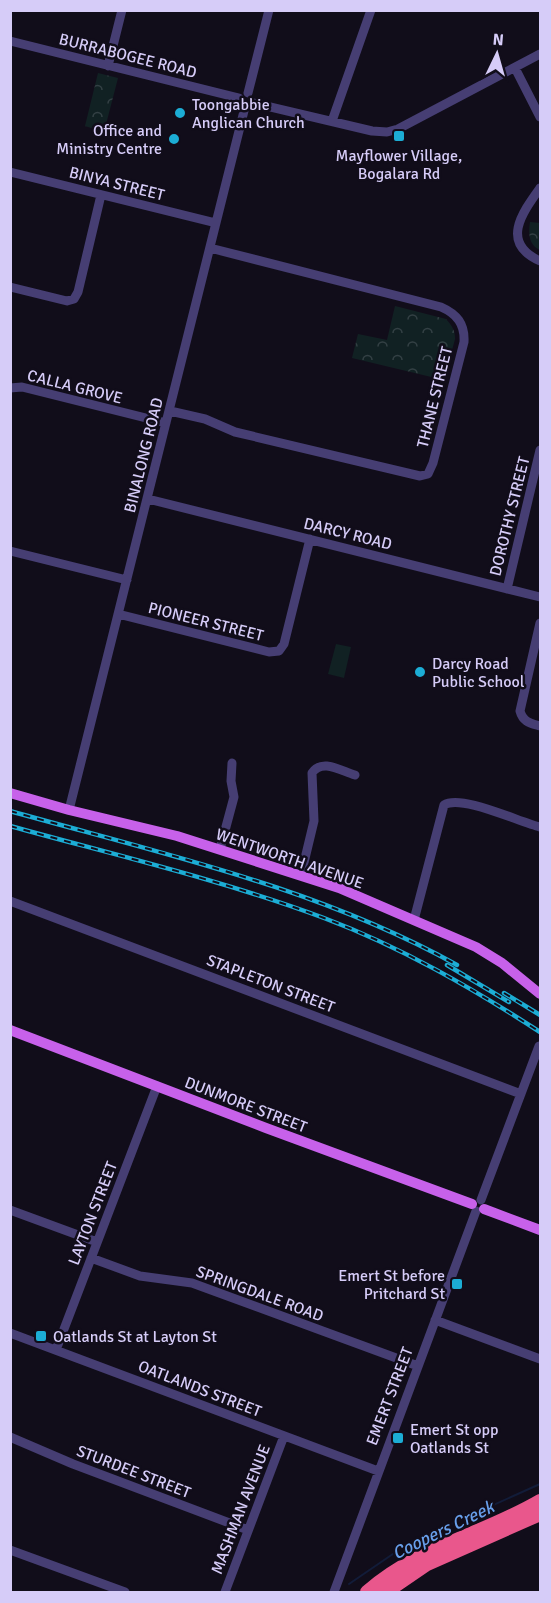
<svg xmlns="http://www.w3.org/2000/svg" width="551" height="1603" viewBox="0 0 551 1603" font-family="Signika,sans-serif">
<style>
.forest{fill:url(#forest-crowns)}
.garden{fill:#112123}
.lines{fill:none;stroke-linecap:round;stroke-linejoin:round}
.stream{stroke:#121c39;stroke-width:2}
.minor{stroke:#463e73;stroke-width:9}
.major{stroke:#c761ea;stroke-width:10}
.highway{stroke:#e9578c;stroke-width:14}
.rail-casing{stroke:#1cadd5;stroke-width:4.5}
.rail{stroke:#110d1a;stroke-width:2;stroke-dasharray:7;stroke-linecap:butt}
.poi-dot{fill:#1cadd5;stroke:#110d1a;stroke-width:2}
.labels{text-anchor:middle;stroke-width:5;stroke-linejoin:round;paint-order:stroke}
.street-label{font-size:16px;fill:#d6ccf8;stroke:#110d1a}
.poi-label{font-size:16px;fill:#d6ccf8;stroke:#110d1a;text-anchor:start}
.water-label{font-size:18px;font-style:italic;fill:#689feb;stroke:#110d1a}
</style>
<defs>
<pattern id="forest-crowns" width="20" height="18" patternUnits="userSpaceOnUse" patternTransform="scale(1.5)"><rect width="20" height="18" fill="#112123"/><path d="M2 6a3 3 0 1 1 6 0M12 15a3 3 0 1 1 6 0" fill="none" stroke="#334044"/></pattern>
</defs>
<rect width="100%" height="100%" fill="#110d1a"/>
<path class="forest" d="M98 73 118 78 104 132 85 126Z
M530 222 540 223V250C529 245 528 234 530 222Z
M395 306 446 319C452 326 455 330 455 339L444 380 352 358 358 334 387 340Z"/>
<path class="garden" d="M336 644 351 647 344 678 328 674Z"/>
<g class="lines">
<path class="stream" d="M349 1584 409 1543 540 1484"/>
<path class="minor" d="M10 41 239 98
M108 66 122 10
M515 68 540 117
M248 93 269 10
M253 103 372 131 387 132 398 129 540 54
M332 121 371 10
M10 172 216 223
M540 188C522 213 500 243 540 261
M10 287 67 301 74 299 78 292 101 195
M10 388 22 387 166 423
M170 411 205 419 235 432 420 476 428 474 433 463 464 342C465 324 457 314 441 307L210 248
M148 499 540 597
M10 551 127 580
M507 589 540 450
M118 614 269 652 279 651 284 644 310 539
M540 623 520 711C523 722 530 723 540 726
M69 810 245 107
M220 849 234 797 231 781 232 763
M301 875 314 821 312 773C322 758 341 771 355 775
M10 901 521 1094
M414 920 444 805C461 794 519 822 540 827
M481 1200 539 1046
M10 1210 97 1242
M91 1258 140 1276 192 1283 418 1366
M435 1320 540 1359
M10 1333 378 1471
M56 1350 157 1086
M10 1437 73 1464 248 1530
M10 1550 125 1592
M225 1592 284 1436
M334 1592 476 1211"/>
<path class="major" d="M10 793 69 810 177 836 339 888 476 947 502 963 540 994
M10 1030 266 1128 472 1204
M484 1209 540 1230"/>
<path class="highway" d="M367 1592C420 1546 482 1535 540 1501
M386 1592 427 1564 540 1514"/>
<g class="rail-casing">
<path id="rail" d="M10 811C163 854 318 888 457 965
M10 826C115 855 222 880 324 918 401 947 472 988 540 1032
M447 965 509 1002
M504 993 540 1015"/>
</g>
<use href="#rail" class="rail"/>
</g>
<g class="poi-dot">
<circle cx="180" cy="113" r="6"/>
<rect x="393" y="130" width="12" height="12" rx="3"/>
<circle cx="174" cy="139" r="6"/>
<circle cx="420" cy="672" r="6"/>
<rect x="451" y="1278" width="12" height="12" rx="3"/>
<rect x="35" y="1330" width="12" height="12" rx="3"/>
<rect x="392" y="1432" width="12" height="12" rx="3"/>
</g>
<g class="labels">
<g class="street-label">
<text transform="translate(128 55) rotate(14)" y="6">BURRABOGEE ROAD</text>
<text transform="translate(117 183) rotate(14)" y="6">BINYA STREET</text>
<text transform="translate(75 386) rotate(14)" y="6">CALLA GROVE</text>
<text transform="translate(434 397) rotate(-76)" y="6">THANE STREET</text>
<text transform="translate(143 455) rotate(-76)" y="6">BINALONG ROAD</text>
<text transform="translate(509 516) rotate(-76)" y="6">DOROTHY STREET</text>
<text transform="translate(348 533) rotate(14)" y="6">DARCY ROAD</text>
<text transform="translate(206 621) rotate(14)" y="6">PIONEER STREET</text>
<text transform="translate(290 858) rotate(19)" y="6">WENTWORTH AVENUE</text>
<text transform="translate(271 983) rotate(21)" y="6">STAPLETON STREET</text>
<text transform="translate(246 1104) rotate(21)" y="6">DUNMORE STREET</text>
<text transform="translate(92 1213) rotate(-69)" y="6">LAYTON STREET</text>
<text transform="translate(260 1293) rotate(20)" y="6">SPRINGDALE ROAD</text>
<text transform="translate(200 1388) rotate(21)" y="6">OATLANDS STREET</text>
<text transform="translate(389 1396) rotate(-69)" y="6">EMERT STREET</text>
<text transform="translate(134 1471) rotate(21)" y="6">STURDEE STREET</text>
<text transform="translate(240 1509) rotate(-69)" y="6">MASHMAN AVENUE</text>
</g>
<g class="poi-label">
<text x="192" y="110">Toongabbie<tspan x="192" dy="18">Anglican Church</tspan></text>
<text x="162" y="136" text-anchor="end">Office and<tspan x="162" dy="18">Ministry Centre</tspan></text>
<text x="399" y="161" text-anchor="middle">Mayflower Village,<tspan x="399" dy="18">Bogalara Rd</tspan></text>
<text x="432" y="669">Darcy Road<tspan x="432" dy="18">Public School</tspan></text>
<text x="445" y="1281" text-anchor="end">Emert St before<tspan x="445" dy="18">Pritchard St</tspan></text>
<text x="53" y="1342">Oatlands St at Layton St</text>
<text x="410" y="1435">Emert St opp<tspan x="410" dy="18">Oatlands St</tspan></text>
</g>
<g class="water-label">
<text transform="translate(443 1530) rotate(-26)" y="6">Coopers Creek</text>
</g>
</g>
<rect width="551" height="1603" fill="none" stroke="#d6ccf8" stroke-width="24"/>
<g transform="translate(497 54) rotate(5)" stroke="#110d1a" stroke-width="4.5" paint-order="stroke">
<path d="M0-4.5L10 22L0 15L-10 22Z" fill="#d6ccf8"/>
<text y="-9" font-size="16" font-weight="bold" text-anchor="middle" fill="#d6ccf8">N</text>
</g>
</svg>
